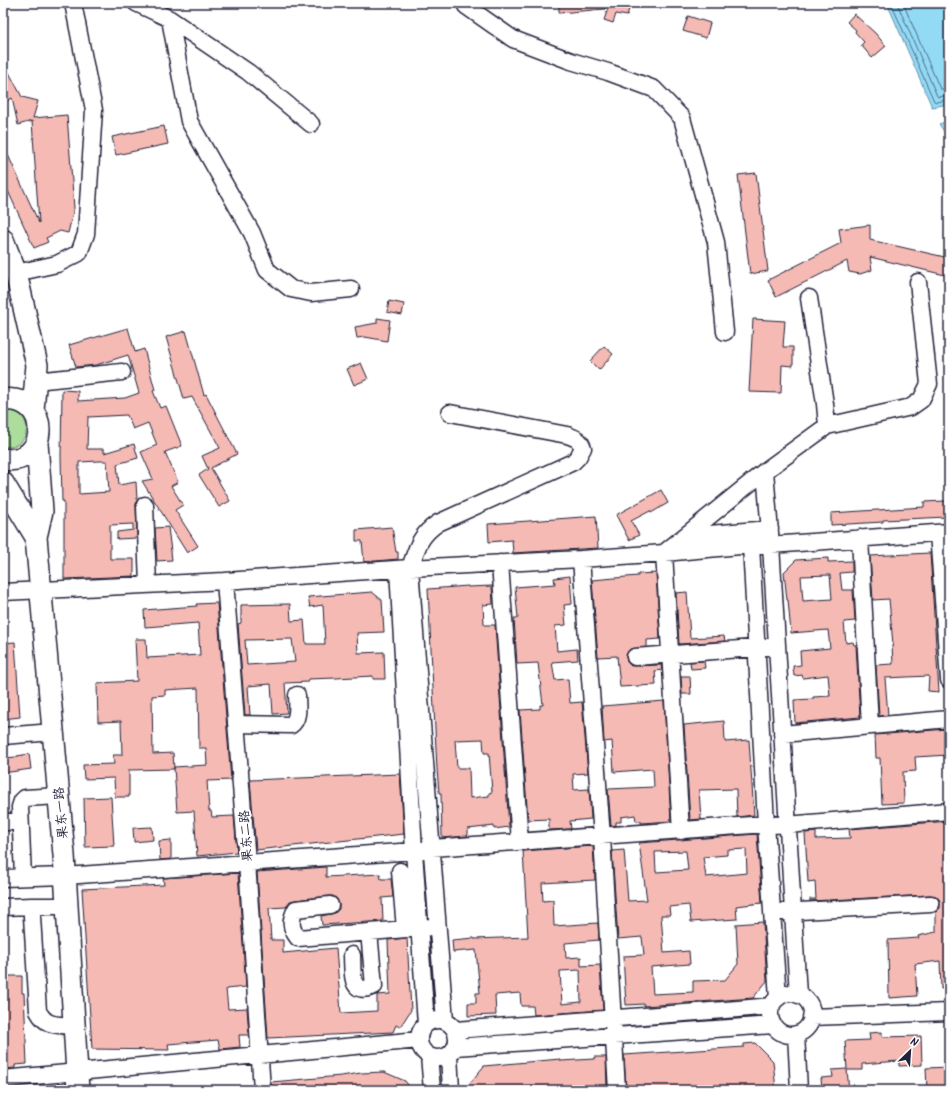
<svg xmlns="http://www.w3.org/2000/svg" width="952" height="1093" viewBox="0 0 952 1093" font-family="Kalam,'LXGW WenKai TC',sans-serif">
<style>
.green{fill:#acdd9d;stroke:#67806c}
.water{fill:#93daf5;stroke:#6690ab}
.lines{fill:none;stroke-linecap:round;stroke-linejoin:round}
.shore{stroke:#4f6c85;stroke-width:1}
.building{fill:#f5bab4;stroke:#22223b;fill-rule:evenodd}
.minor-casing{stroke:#22223b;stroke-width:19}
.major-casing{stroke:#22223b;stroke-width:24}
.minor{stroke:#fff;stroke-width:16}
.major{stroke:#fff;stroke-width:21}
.labels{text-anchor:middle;stroke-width:4;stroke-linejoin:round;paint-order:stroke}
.street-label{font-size:13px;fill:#22223b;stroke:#fff}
</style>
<rect width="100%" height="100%" fill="#fff"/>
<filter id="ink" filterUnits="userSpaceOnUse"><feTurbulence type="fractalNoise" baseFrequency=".025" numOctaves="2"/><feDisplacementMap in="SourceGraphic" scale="8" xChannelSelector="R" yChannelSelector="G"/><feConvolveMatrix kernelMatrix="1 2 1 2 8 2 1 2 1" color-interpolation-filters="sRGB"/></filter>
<g filter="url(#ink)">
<path class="green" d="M9 410C37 415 29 452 3 446V411Z"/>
<path class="water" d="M887 3H949V104L932 107Z
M949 121V139L939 124Z"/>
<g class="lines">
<path class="shore" d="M891 3 934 101 936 102 949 100
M897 3 937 96 938 97 949 95
M903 3 940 89H949"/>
</g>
<path class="building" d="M559 3H604L605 9 559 13Z
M610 3H623L630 5 627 16 616 14 613 23 604 20Z
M854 14 875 33 886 46 872 58 861 45 864 42 855 32 856 30 847 22Z
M688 16 710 23 706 38 683 31Z
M3 61 22 97 38 101 33 118 67 115 74 208 68 233 60 231 46 238 48 242 34 248 3 180V144L39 223 32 121 18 125 12 98 3 103Z
M164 126 168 144 116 155 112 137Z
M756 173 768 271 750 274 738 175Z
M870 225V240L949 258V276L870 257 872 270 860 274 849 272 847 261 776 297 768 280 841 243 839 229Z
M389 301 404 304 402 315 387 312Z
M377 318 390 320 387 341 365 337 357 338 355 327 377 323Z
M753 319 785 321 783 347H793V366L782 365 781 393 749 392Z
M128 328 135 352 144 349 155 390 153 391 160 408 166 406 182 446 165 452 178 482 171 486 183 505 175 510 198 546 187 553 142 481 153 479 141 452 157 445 148 423 133 429 127 415 88 417 87 449H104V453L134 444 138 458 117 464 119 485 136 482 137 500 136 505 137 538 117 539V532L133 530V524L110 525V559H134V576L64 579V501H62L61 456 62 390 78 391V401L125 398 139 393 128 355 96 365 76 367 69 345ZM99 461H107L109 492 79 494V462Z
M186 331 204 395 206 394 237 454 211 468 230 501 219 507 199 475 208 469 202 456 220 448 192 397 184 399 166 337Z
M604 346 613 354 599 370 590 361Z
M361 363 368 379 354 385 347 369Z
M661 490 668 503 651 513 650 511 631 521 639 535 629 540 616 515Z
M945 501H949V516H947V517L883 520V522L831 525V513L924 507V502Z
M596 516 598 548 513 553 512 540 489 542 488 524Z
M168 527 172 560 157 561 155 528Z
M392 527 396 552H398V559L364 562 362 541H356V530Z
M930 553 939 692 928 691 929 676 885 678 888 715 879 716 876 665 893 664 892 645H893L889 599 873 600 870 556Z
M828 558V562L852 561V572L840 573 842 590H853L855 621 844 622 846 643 853 642 854 645H856L860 717 795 723 794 700 813 699V697L830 696 828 675 803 678 802 675 794 676 793 666 801 665 800 651 830 648 828 630 791 633 788 600H787L784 572 796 560ZM830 575 832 599 803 601 801 576Z
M656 573 660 639 647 640V647L630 649 627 653 626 657 627 662 631 666 661 665 662 670 655 671 656 685 620 687 617 656 598 657 592 580 638 576V574Z
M570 576 572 604 564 605 566 625 555 626 557 651 577 649 578 660 552 662 555 680 568 679 570 703 582 702 588 773 573 774 574 790 589 789 591 819 570 821 571 829 549 830V819L528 820 520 710 540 709V705H543L538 663 517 664 514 618H518L515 587 555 584 554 578Z
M468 586V587L492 586 493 604 483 605 484 625H495L509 827 494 829V826L468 829V835L467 836 442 838 441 793H439L437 769 428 589ZM483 739 484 753H489L492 792 489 793V796L470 798 469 768H457L455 740Z
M372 592 382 600 384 632 357 633 358 653 384 652 385 679H373V676L336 678 308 679V682L285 683 287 713 273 714 271 684 248 686 250 715H245L238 624 241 623V605L290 604 291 621 304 620 306 644H325L323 605 310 607 308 597ZM292 639 295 662 247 665 245 640Z
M687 592 690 638 724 636 725 641 679 644 676 593Z
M217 603 231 780 207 781 209 811H211L212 817 234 816 237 852 197 856 194 811 177 812 174 767 207 765 206 748H199L198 688 165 690V695L152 696 153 754 173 753 174 769 129 770V797H115L114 778 84 779 83 765 114 764 113 755H122L121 721 98 722 97 683 137 681 135 639H146L147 658 200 655 198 623 145 627 144 610 197 606 196 604Z
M15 642 20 717 3 719V643Z
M704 661 705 668 691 669 690 662Z
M681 676H690L691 694H682Z
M664 701 671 821 641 823V821H636L635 815 621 817V822H616V825L611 826 608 789 654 787 653 769 614 772 612 741 604 742 602 706Z
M724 721 725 742 749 740 754 815 737 817 736 789 699 790 701 819 690 820 684 725Z
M946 729 949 755 915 757 916 771 903 772 904 803 882 804 880 758H876L875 735Z
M29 754 31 769 3 773V758L17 757V756Z
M400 774 404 834 256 850 250 780Z
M111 797 114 846 85 847 84 798Z
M949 821V988L941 989 940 961 915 964 917 996 889 998 888 940 919 938 918 936 936 932V912L940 908V904L939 899 936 896 930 895 810 901V899H816L815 881 808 882 805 833 816 832V839L850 838 849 829Z
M152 827 153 840 134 842 133 828Z
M757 834 762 903 736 906 737 919 691 922 689 905 669 907 670 915H661L664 953 689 951 690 964 651 967 653 994 693 992V981L725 980 738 964 736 924 763 922 767 981 753 998 644 1006V1004L626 1005 623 956 644 955 642 937 618 939 612 851 624 850 628 901 647 900 639 843ZM746 849 747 873 706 877 703 857 727 855V850ZM686 851 688 870 656 872 655 852Z
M171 840V859L160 860 159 841Z
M593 846 595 880 542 883 543 901 553 900 554 926 598 923 599 940 565 943 566 958 581 957V966L600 965 603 1010 534 1015 533 1006H521L520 993 495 995 496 1015 468 1016V1003H476V993H480L476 950 453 952 452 940 474 938V939L528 937 523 851ZM580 970 581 1002 562 1004 560 971Z
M326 867V877L380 874 381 879H391L393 897 382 898 383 921 322 925 321 916 331 914 335 913 339 909V904L337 899 333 896H329L295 900 290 901 286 907 269 908 271 940H283V953L336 948 341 1013 377 1011V995L390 994 388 940 407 938 411 1010 400 1027 396 1025 393 1032 268 1038 257 872Z
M238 873 246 987 226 989 228 1009 247 1008 249 1035H239L240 1047 220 1049 218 1040 168 1044 169 1050 92 1049 82 889 164 885 163 878Z
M3 976H22V993H24L27 1064 15 1065V1068L3 1069Z
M882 1032V1037L921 1036 922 1065 899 1066V1061L862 1064V1070H847L849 1090H822L821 1078 833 1077 832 1070 847 1069 845 1041 870 1040 869 1033Z
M755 1043 773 1061 776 1090H626L624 1055 744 1047V1044Z
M594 1057H606L607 1090H464L484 1066 560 1059 561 1061 594 1059Z
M949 1067V1090H927L926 1068Z
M384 1072 405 1081 412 1090H271V1082L341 1076 361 1073Z"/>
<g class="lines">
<g class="minor-casing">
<path id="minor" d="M136 3 170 19 248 72 311 124
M466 6 513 39 571 61 608 72 654 89 682 118 716 242 725 332
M170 19 189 121 252 233 267 270 291 289 311 293 351 289
M16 273 57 264 79 253 86 234 94 110 73 3
M35 381 122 372
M827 426 911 407 921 400 929 384 918 282
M765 471 771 545 798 995
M145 505 148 585
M938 533 949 680
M685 536 770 529
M860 538 870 726
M751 545 766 824 778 998
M581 559 602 837 617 1090
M500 563 520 842
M398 569 414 851 426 1024
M225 581 247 862 262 1090
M3 592 225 581 410 568 581 559 664 553 751 545H771L949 532
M635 657 767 647
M236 724 291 725C300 719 297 704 297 695
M782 734 949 719
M3 736 53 732
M3 822H20
M681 831 664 553 765 471 827 426 825 404 809 298
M400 871 405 929
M23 877 20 807 22 801 25 798 59 796
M3 878 65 876 414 851 432 848 766 824 787 825 949 811
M330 905 296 909C290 920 290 928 298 938L430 927
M66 906H32V917L38 1011C47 1028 57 1024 74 1026
M3 907 32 906
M781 912 931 904
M352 955C353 972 349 997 374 986L369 932
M770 1014a21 21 0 1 1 42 0a21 21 0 1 1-42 0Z
M811 1017 949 1012
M419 1039a19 19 0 1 1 38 0a19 19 0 1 1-38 0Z
M445 1021 410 568C417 547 420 535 438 523L573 462 578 457 583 448C580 439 575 438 567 435L450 413
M455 1030 738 1009 772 1006
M796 1034 799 1090
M455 1047 773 1025
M449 1055 451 1090
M429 1056 432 1090
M3 1079 419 1040"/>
</g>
<g class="major-casing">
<path id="major" d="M3 240 16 273 37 365 33 410
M3 400C52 394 50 467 3 459
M37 443 42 511 36 537 64 855 78 1090
M3 483 36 537"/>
</g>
<use href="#minor" class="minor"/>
<use href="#major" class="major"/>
</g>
</g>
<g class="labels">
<g class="street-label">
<text transform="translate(60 813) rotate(-95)" y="5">果东一路</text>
<text transform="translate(245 836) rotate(-94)" y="5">果东二路</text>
</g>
</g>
<rect width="952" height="1093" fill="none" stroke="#fff" stroke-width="16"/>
<rect x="8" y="8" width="936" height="1077" fill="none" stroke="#22223b" stroke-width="1.5" filter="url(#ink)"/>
<g transform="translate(910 1051) rotate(25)" stroke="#ffffff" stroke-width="3" paint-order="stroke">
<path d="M0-3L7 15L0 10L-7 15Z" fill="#22223b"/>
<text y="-6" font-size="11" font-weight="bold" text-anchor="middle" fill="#22223b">N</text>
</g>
</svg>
